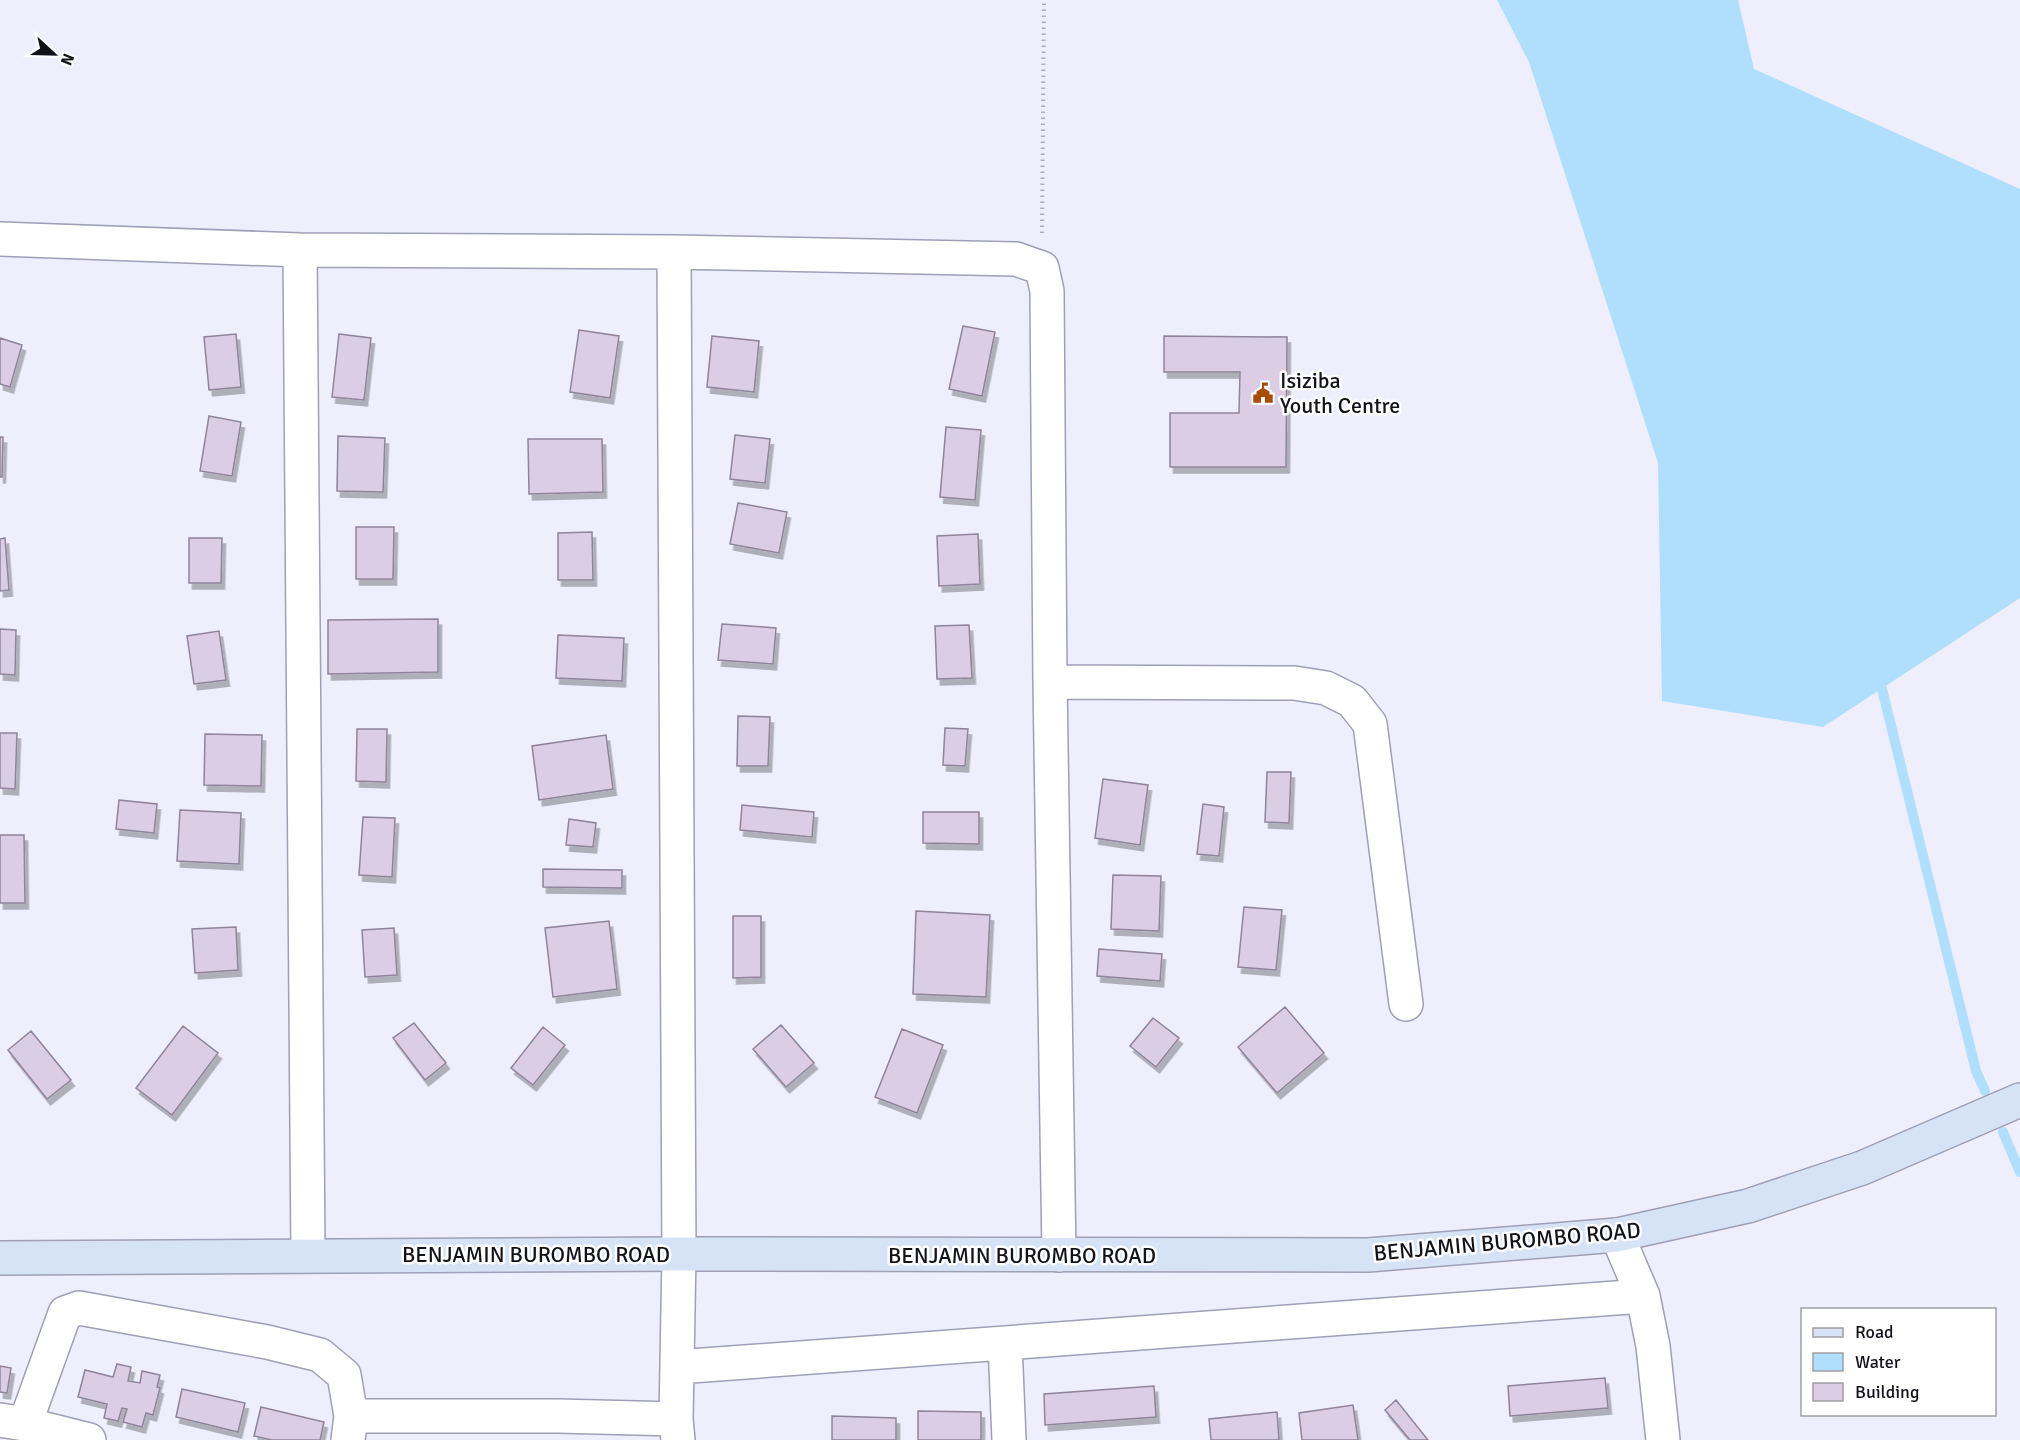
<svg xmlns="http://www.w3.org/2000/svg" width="2020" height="1440" viewBox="0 0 2020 1440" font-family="Signika,sans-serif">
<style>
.water{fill:#b0dffe}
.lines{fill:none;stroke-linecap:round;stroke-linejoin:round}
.stream{stroke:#b0dffe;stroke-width:10}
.building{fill:#dacde4;stroke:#8f8499;stroke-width:1.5;filter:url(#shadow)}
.street-casing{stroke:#9f9fb6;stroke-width:36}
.secondary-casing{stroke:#9f9fb6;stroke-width:36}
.path{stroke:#ababb8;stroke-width:4;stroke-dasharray:1.5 4.5;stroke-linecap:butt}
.street{stroke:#fff;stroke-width:33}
.secondary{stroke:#d6e2f6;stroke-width:33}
.labels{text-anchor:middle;stroke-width:5;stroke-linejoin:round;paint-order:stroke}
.poi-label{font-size:22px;fill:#12121b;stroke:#fff;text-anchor:start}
.street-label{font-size:22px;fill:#12121b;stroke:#fff}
</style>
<defs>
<filter id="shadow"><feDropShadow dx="3.5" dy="6" stdDeviation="0" flood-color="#0004"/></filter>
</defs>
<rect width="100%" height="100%" fill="#eeeefd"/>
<path class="water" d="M1497 0H1738L1754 69 2020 189V598L1823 727 1662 701 1658 463 1529 62Z"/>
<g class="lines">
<path class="stream" d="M1882 689 1976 1071 1985 1091
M2003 1132 2020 1172"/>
</g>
<path class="building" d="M963 326 995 332 982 396 949 389Z
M579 330 619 336 610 398 570 392Z
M236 334 241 387 209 390 204 337Z
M339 334 371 338 364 400 332 397Z
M712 336 759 341 754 392 707 387Z
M1164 336 1287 337 1286 467H1170V413H1239L1240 372H1164Z
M0 338 22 345 10 387 0 384Z
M209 416 241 422 232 476 200 471Z
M946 427 981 430 975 500 940 497Z
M735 435 770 439 765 483 730 479Z
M338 436 385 438 383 492 337 491Z
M0 437H3L2 477H0Z
M528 439H602L603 492 529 494Z
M738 503 787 512 779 553 730 544Z
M356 527H394L393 579H356Z
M592 532 593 580H558V533Z
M978 534 980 584 939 586 937 536Z
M5 538 9 590 0 591V539Z
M189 538H222L221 583H189Z
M438 619V672L328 674V620Z
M722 624 776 628 773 664 718 660Z
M969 625 972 678 937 679 935 626Z
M0 629 16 630 15 675 0 674Z
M219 631 226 680 194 684 187 636Z
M558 635 624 638 622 681 556 678Z
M738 716 770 717 768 766H737Z
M945 728 968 729 965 766 943 765Z
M357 729H387L386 782 356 781Z
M0 733H17L15 789 0 788Z
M205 734 262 735 261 786 204 785Z
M606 735 613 789 539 800 532 746Z
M1267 772H1291L1289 823 1265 822Z
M1103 779 1148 785 1140 845 1095 838Z
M119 800 157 804 154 833 116 829Z
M1203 804 1224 807 1219 856 1197 854Z
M742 805 814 812 812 837 740 830Z
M180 810 241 813 239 864 177 861Z
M923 812H979V844L923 843Z
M363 817 395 818 392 877 359 875Z
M569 819 596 823 593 847 566 845Z
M0 835H24L25 903H0Z
M543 869 622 870V888L543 887Z
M1113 875 1161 876 1159 931 1111 929Z
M1244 907 1282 910 1276 970 1238 967Z
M916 911 990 915 986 997 913 994Z
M733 916H761V977L733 978Z
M609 921 617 989 553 997 545 928Z
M236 927 238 970 195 973 192 929Z
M394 928 397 975 365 977 362 930Z
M1099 949 1162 954 1160 981 1097 976Z
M1285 1007 1324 1053 1277 1093 1238 1047Z
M1153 1018 1179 1038 1156 1067 1130 1046Z
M414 1023 446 1063 425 1080 393 1038Z
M781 1025 814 1063 786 1087 753 1049Z
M183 1026 218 1053 172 1115 136 1088Z
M543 1027 565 1045 533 1085 511 1068Z
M902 1029 943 1045 917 1113 875 1097Z
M31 1031 71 1080 47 1099 8 1050Z
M117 1364 131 1367 128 1381 140 1383 142 1371 160 1375 157 1387 160 1388 153 1415 146 1413 142 1427 123 1422 127 1409 122 1408 118 1421 104 1418 107 1404 78 1397 85 1370 113 1377Z
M0 1366 11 1368 7 1393 0 1392Z
M1605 1378 1608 1408 1510 1416 1508 1386Z
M1154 1386 1156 1417 1045 1425 1044 1394Z
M182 1389 245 1403 238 1432 176 1417Z
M1396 1400 1428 1440H1410L1385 1410Z
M1353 1405 1358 1440H1302L1299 1413Z
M261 1407 324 1422 320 1440H272L254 1436Z
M918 1411 981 1412V1440H918Z
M1277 1412 1279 1440H1211L1209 1419Z
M832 1416 896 1418V1440H832Z"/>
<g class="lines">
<g class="street-casing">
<path id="street" d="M0 239 300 250 674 252 1016 259 1042 268 1047 291 1050 682 1059 1255
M300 250 308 1255
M674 252 679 1254 676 1419 678 1440
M1050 682 1294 683 1326 688 1352 701 1370 724 1406 1004
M1617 1235 1643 1296 1653 1346 1663 1440
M1005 1343 1009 1440
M677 1367 1643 1296
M351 1416H558L676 1419
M0 1420 25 1424 89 1440
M25 1424 65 1313 79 1308 267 1342 320 1355 344 1375 351 1416 348 1440"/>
</g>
<g class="secondary-casing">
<path id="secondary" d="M0 1258 679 1254 1368 1255 1617 1235 1748 1206 1862 1168 2020 1100"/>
</g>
<path class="path" d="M1042 233 1044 0"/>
<use href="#street" class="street"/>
<use href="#secondary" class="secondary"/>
</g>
<defs>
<g id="civic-bare" transform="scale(1.62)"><path d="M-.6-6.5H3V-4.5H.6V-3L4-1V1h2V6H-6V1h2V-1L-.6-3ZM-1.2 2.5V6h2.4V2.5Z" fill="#ac4b06" stroke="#fff" stroke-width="2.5" paint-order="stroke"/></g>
</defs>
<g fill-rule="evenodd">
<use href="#civic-bare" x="1263" y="393"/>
</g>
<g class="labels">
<g class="poi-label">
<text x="1280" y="388">Isiziba<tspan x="1280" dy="25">Youth Centre</tspan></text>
</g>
<g class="street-label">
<text transform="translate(1507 1241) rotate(-5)" y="8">BENJAMIN BUROMBO ROAD</text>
<text x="536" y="1262">BENJAMIN BUROMBO ROAD</text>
<text x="1022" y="1263">BENJAMIN BUROMBO ROAD</text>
</g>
</g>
<rect x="1801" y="1308" width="195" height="108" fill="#ffffff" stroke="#a0a0a4" stroke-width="1.5"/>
<rect x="1813" y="1328" width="30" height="9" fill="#d6e2f6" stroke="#a0a0a4" stroke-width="1.5"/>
<text x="1855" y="1338" font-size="18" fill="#12121b">Road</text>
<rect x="1813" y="1353" width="30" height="18" fill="#b0dffe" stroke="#a0a0a4" stroke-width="1.5"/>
<text x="1855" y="1368" font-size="18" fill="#12121b">Water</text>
<rect x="1813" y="1383" width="30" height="18" fill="#dacde4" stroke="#a0a0a4" stroke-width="1.5"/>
<text x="1855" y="1398" font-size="18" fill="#12121b">Building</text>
<g transform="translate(54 54) rotate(112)" stroke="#ffffff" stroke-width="4.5" paint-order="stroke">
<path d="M0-4.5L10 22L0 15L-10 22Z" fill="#12121b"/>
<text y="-9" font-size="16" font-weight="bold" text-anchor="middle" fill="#12121b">N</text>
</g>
</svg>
